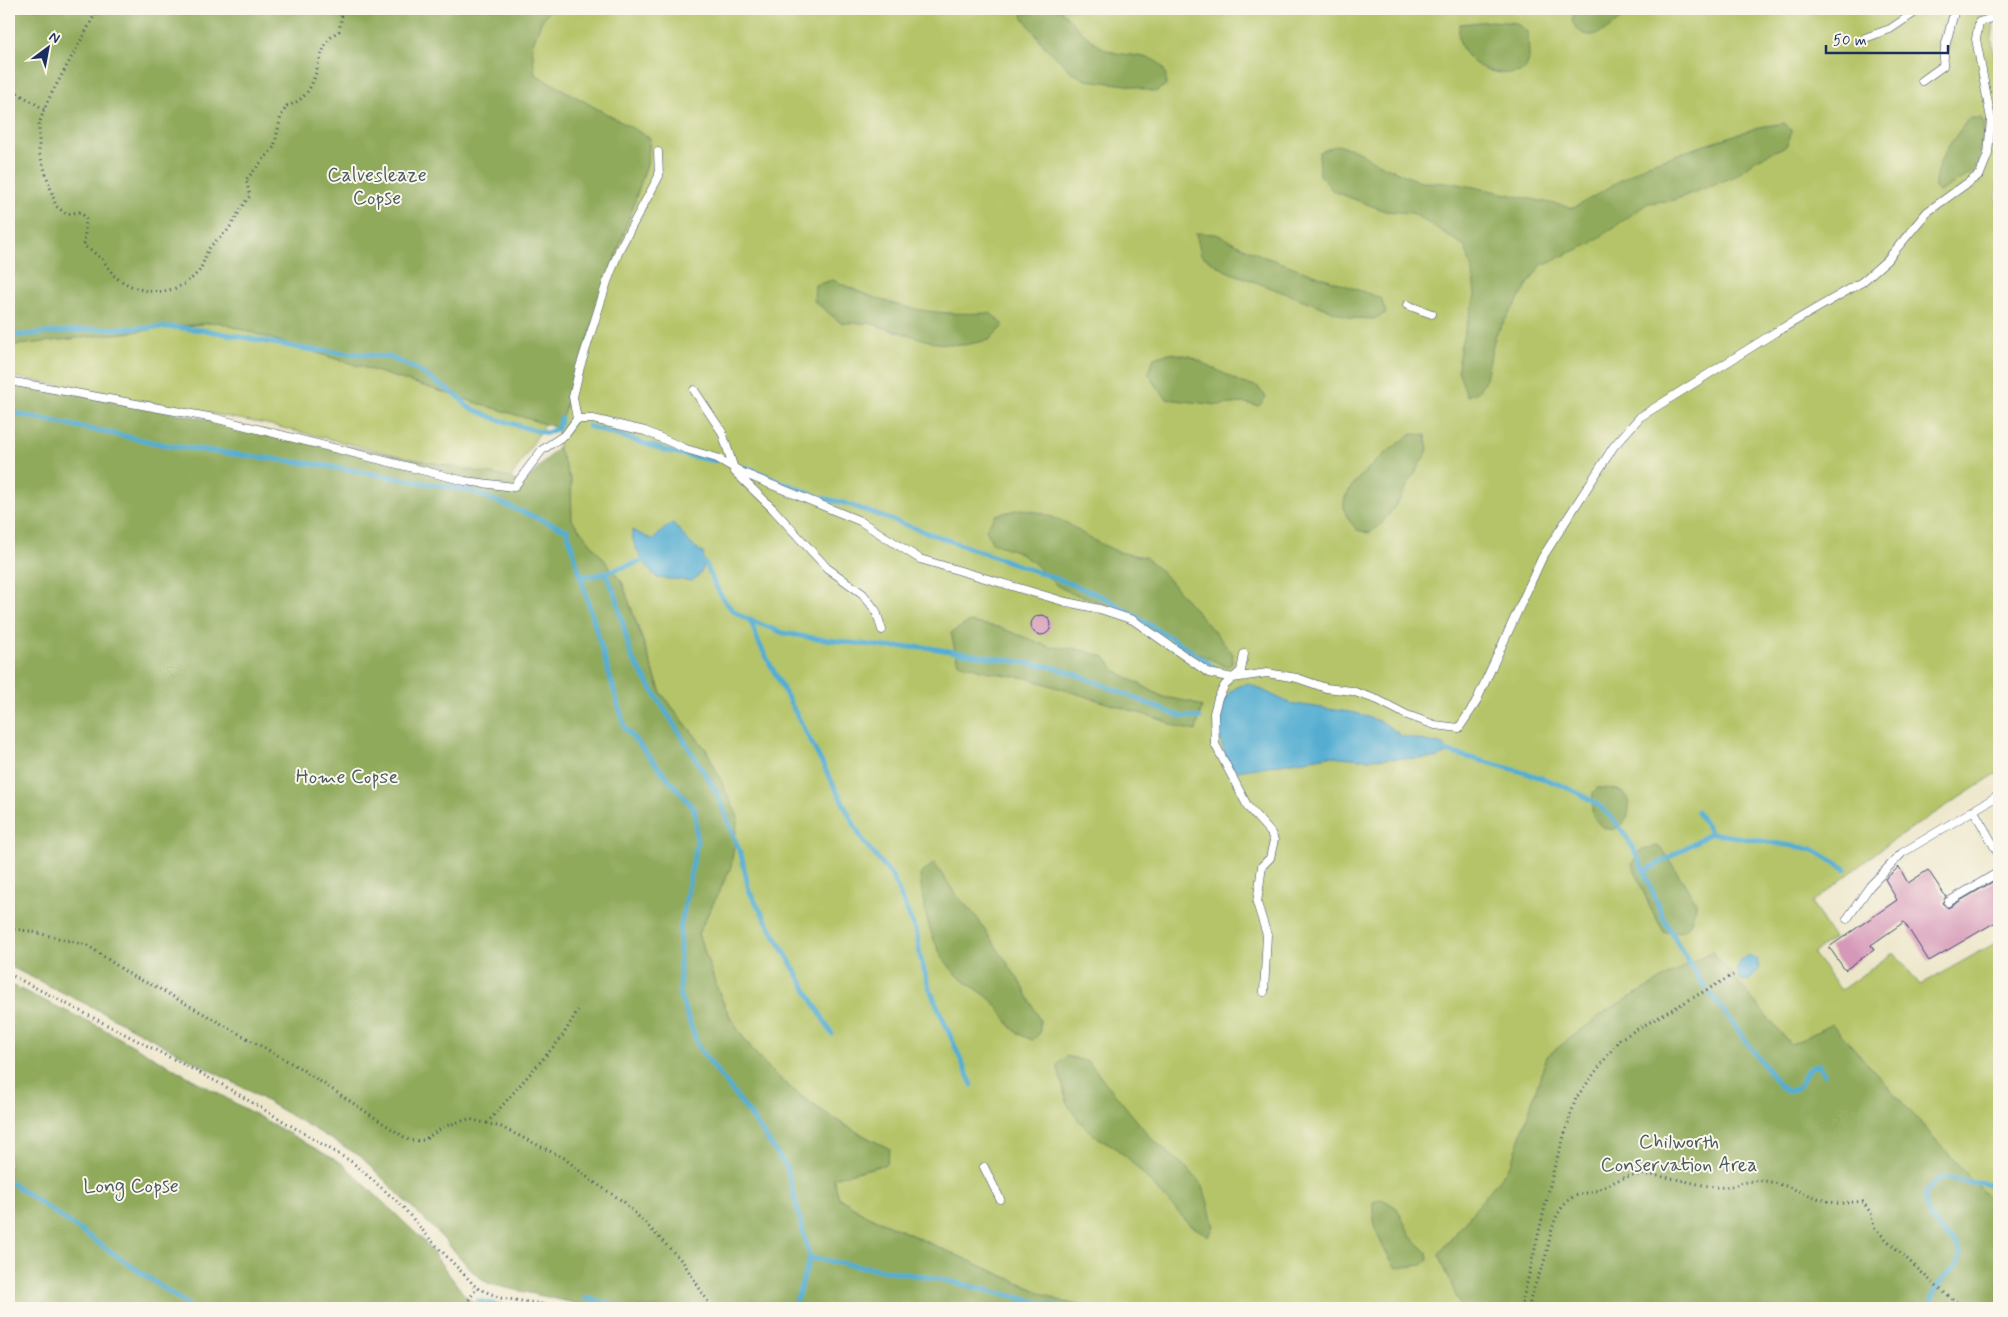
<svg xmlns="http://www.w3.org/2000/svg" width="2008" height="1317" viewBox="0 0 2008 1317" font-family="Mynerve,sans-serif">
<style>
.green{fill:#b5c467;stroke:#687a62}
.forest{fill:#90aa5c;stroke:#566c5d}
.water{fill:#55aed2;stroke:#386e98}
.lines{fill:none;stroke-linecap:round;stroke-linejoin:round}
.stream{stroke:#55aed2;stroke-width:5}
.building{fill:#d698b8}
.service-casing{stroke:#3a4a6e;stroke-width:9}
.path{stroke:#3a4a6e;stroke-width:3;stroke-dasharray:1 4;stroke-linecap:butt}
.service{stroke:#fff;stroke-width:8}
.labels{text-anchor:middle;stroke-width:4;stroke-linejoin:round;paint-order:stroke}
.park-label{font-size:20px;fill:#495c61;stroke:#fbf7ec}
</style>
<rect width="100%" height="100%" fill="#fbf7ec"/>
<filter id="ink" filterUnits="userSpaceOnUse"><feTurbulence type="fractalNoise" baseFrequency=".02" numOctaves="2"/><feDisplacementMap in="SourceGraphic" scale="10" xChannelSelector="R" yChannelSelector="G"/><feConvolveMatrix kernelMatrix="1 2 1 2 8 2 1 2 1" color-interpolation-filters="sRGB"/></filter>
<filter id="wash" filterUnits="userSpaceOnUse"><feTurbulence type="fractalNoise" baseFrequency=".0096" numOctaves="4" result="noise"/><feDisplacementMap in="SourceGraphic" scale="20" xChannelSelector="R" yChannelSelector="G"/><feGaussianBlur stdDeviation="1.12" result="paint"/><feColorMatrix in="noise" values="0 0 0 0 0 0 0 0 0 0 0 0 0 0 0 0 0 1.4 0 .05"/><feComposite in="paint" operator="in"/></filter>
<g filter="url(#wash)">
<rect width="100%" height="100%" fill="#ece6c9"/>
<path class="green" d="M542 9H1995L1992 41 1999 87V170L1996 200 1999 206V772L1887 844 1812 903 1833 938 1813 954 1841 990 1894 952 1920 985 1999 941V1308H1087L1058 1300 866 1215 839 1198 833 1178 886 1164 890 1149C829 1119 767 1081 732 1020 717 994 709 962 698 934L731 867 707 751 661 693 622 582 571 520V481L558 447V428L647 164 650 139 509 66Z
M218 322 545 424 511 478 422 461 266 424 9 376V346Z"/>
<path class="forest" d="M9 9H550L541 22 532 46 535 74 650 138 647 164 558 428 218 322 9 346Z
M1024 9H1060C1075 25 1087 40 1107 50 1128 60 1169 48 1166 85L1155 92 1127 85 1086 80 1073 73 1045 47 1022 16Z
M1576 9H1632C1615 24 1588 52 1572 21Z
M1492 21 1516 23 1528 33 1529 59 1525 70C1501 80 1465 68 1459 39 1458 35 1459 28 1460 24Z
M1969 118H1981L1985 126 1976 170 1939 192 1935 188C1934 161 1954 139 1969 118Z
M1785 123 1792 132 1786 146 1755 160 1736 176 1674 200 1648 203 1590 244 1540 266 1495 336 1486 378 1478 392 1467 396 1458 370 1460 348 1475 296 1473 273 1465 246 1412 213 1385 211 1333 191 1320 175 1319 152 1337 145 1356 150 1371 160 1420 182 1454 183 1574 208 1648 164 1759 127Z
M1196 233 1216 234 1265 257 1381 298 1386 313 1374 319 1351 318 1226 271 1201 255Z
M833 280C890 307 927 316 990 313L1004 325 989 340 964 345 936 343 869 323H841L814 301 815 285Z
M1169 353 1190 356 1242 383 1257 386 1266 397 1259 406 1244 403 1218 405 1167 399 1155 385 1148 372 1154 358Z
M9 381 511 478 523 485 558 447 571 481 572 520 622 582 661 693 707 751 738 817 731 867 698 934C709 962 717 994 732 1020 767 1081 828 1119 890 1149L886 1164 833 1178 839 1198 866 1215 1058 1300 1087 1308H596L489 1284 474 1273 437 1232 360 1156 249 1091 102 1012 9 966Z
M1412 434 1426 435 1428 450 1400 499 1380 526 1369 533 1357 530C1351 523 1343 514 1344 503 1345 483 1396 444 1412 434Z
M1020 509 1042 513 1067 523 1091 539 1118 552 1145 557 1161 571 1224 643 1233 654 1232 664 1226 667 1089 598 1073 594 1056 585 1034 563 1016 551 992 543 986 529 996 515Z
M969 622 998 627 1050 647 1077 649 1105 657 1116 671 1163 697 1192 702 1202 707 1196 731 1180 728 1162 720 1026 678 988 672 958 663 951 633Z
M1597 788C1603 788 1611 788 1617 790 1642 798 1624 843 1600 825 1597 822 1593 817 1592 812 1592 806 1593 799 1593 792Z
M1657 846 1663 850 1696 902C1690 927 1692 933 1664 932L1649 905 1632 863 1640 851Z
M934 863 957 896 975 915 1022 985 1040 1020V1033L1033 1040C1006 1031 1011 1021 993 1002 983 991 967 985 956 974 931 949 923 910 920 875Z
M1712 951 1791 1045 1832 1024 1999 1210V1308H1461L1439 1254 1512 1163 1547 1056 1606 1011Z
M9 984 100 1027 343 1164 424 1241 463 1293 478 1306 488 1308H9Z
M1066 1056 1089 1062 1151 1138 1190 1171 1203 1186 1214 1226 1209 1236 1190 1225 1129 1159 1110 1144 1095 1136 1078 1120 1067 1103 1057 1065Z
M1382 1199 1397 1208 1411 1237 1427 1252 1428 1260 1422 1265 1396 1268C1382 1246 1372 1230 1373 1202Z"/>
<path class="water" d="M673 523 691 544 703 553C705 565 703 574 692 581L657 578C647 568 630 544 632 530L653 540 667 526Z
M1248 683 1289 703 1356 713 1384 723 1402 736 1444 745 1447 749 1446 753 1437 758 1361 759 1329 756 1238 771C1219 764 1215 713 1225 698 1231 689 1239 686 1248 683Z
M1748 955 1757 958 1759 969 1750 980 1742 981 1739 978 1737 969 1741 960Z"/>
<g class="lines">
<path class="stream" d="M9 336 94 329 171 327 210 331 305 349 389 357 414 368 459 397 468 407 496 419 537 431 547 433 558 428 561 418
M9 412 171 446 320 465 471 491 567 530 625 728 695 810 697 842 680 930V996L699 1048 749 1113 787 1168 810 1258 794 1308
M588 426 671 452 715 461
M746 467 818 497 844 503 1074 585 1105 598 1187 648 1219 671
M705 563C717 587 723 611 750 620L759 643 863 841 892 876 917 934 920 956 929 987 972 1085
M605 573 616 596 631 656 717 793 742 858 749 891 832 1034
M582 576H594L643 561
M750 620 783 633 814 638 886 647H924L1052 667 1078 675 1179 716 1200 718
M1446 751C1493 765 1560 777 1599 806 1634 833 1646 879 1663 917 1674 938 1687 959 1699 979L1706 988
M1697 811 1711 833
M1644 872 1711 833 1812 849 1846 869
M1711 994 1779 1085 1786 1091C1811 1090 1798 1065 1819 1065L1824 1075
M9 1181 192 1308
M810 1258 944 1280 1063 1308
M585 1298 627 1308
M478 1301 513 1308
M1930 1308C1931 1299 1936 1287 1942 1280 1950 1272 1959 1268 1960 1256 1962 1237 1920 1230 1926 1191L1937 1180 1943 1178 1999 1186"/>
</g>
<g id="blocks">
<path class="building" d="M1031 625a10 10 0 1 1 20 0a10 10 0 1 1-20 0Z
M1899 867 1908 883 1928 870 1946 897 1942 903 1948 908 1999 878V920L1929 961 1904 922 1871 945 1874 950 1845 970 1829 947 1897 900 1885 879Z"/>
</g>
</g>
<g filter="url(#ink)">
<use href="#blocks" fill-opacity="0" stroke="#3a4a6e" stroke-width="1"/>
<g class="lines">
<g class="service-casing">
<path id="service" d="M1865 38 1890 29 1920 9
M1922 81 1943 66 1945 47 1955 9
M1407 305 1432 314
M9 381 214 418 465 481 514 487 542 450 566 434 577 419 573 397 580 367 607 282 620 248 659 176 658 152
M694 390 722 432 735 472 772 508 827 568 863 594 876 611 882 630
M577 419H593L645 431 686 449 717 458 743 473 860 521 920 559 1066 602 1100 609 1133 620 1209 673 1233 678 1267 673 1297 678 1326 688 1352 691 1378 700 1407 715 1435 725 1459 728 1475 704 1542 558 1614 446 1640 417 1774 333 1862 282 1887 260 1927 212 1980 174 1988 154 1991 119 1976 39 1979 22 1999 16
M1244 654 1241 671 1225 685 1218 698 1214 713 1215 744 1248 807 1271 833 1274 840 1270 858 1262 866 1257 903 1267 935 1264 992
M1974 811 1999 855
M1948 902 1999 872
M1847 919 1870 886 1902 853 1999 795
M984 1167 1000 1199"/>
</g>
<path class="path" d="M98 9 47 102 39 124V152L56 206 66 214 79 212 86 217 84 246C93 252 102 257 107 266 112 272 113 276 120 280 146 297 178 296 199 271 204 264 205 254 210 247 215 241 222 237 227 231 236 220 240 207 250 196L246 180 274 147 281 116 287 106C326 94 310 47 339 31L343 9
M9 88 44 109
M9 929 29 931 87 945 132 976 156 987 300 1068 410 1141 424 1140 445 1126 469 1119 501 1127 564 1158 592 1181 624 1202 640 1218 683 1262 712 1308
M9 974 221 1084 352 1162 402 1206 430 1239 477 1288 501 1298 569 1308
M487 1123 562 1037 578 1010
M463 1308 477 1288
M1521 1308 1554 1168 1576 1098 1620 1039 1733 975
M1529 1308C1531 1290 1540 1275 1545 1258 1551 1237 1552 1211 1573 1197 1580 1193 1590 1193 1598 1190 1609 1185 1618 1179 1629 1176 1658 1171 1688 1184 1716 1187 1735 1189 1744 1179 1764 1181 1790 1184 1811 1199 1836 1203 1844 1204 1854 1201 1863 1202L1872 1215 1874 1228 1936 1286 1964 1308"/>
<use href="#service" class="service"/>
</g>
</g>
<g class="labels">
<g class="park-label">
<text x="377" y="181">Calvesleaze<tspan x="377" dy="23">Copse</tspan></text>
<text x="347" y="783">Home Copse</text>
<text x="1679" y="1148">Chilworth<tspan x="1679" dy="23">Conservation Area</tspan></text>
<text x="131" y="1192">Long Copse</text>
</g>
</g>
<rect width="2008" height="1317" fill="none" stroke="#fbf7ec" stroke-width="30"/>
<g transform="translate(48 48) rotate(32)" stroke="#fbf7ec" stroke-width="4" paint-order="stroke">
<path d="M0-4L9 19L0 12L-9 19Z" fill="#1b2f5e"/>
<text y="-8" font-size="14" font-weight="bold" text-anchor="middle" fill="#1b2f5e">N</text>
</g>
<path d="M1826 45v8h122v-8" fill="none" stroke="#1b2f5e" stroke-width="2.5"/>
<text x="1833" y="45" font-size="15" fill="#1b2f5e" stroke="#fbf7ec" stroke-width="4" paint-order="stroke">50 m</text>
</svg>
